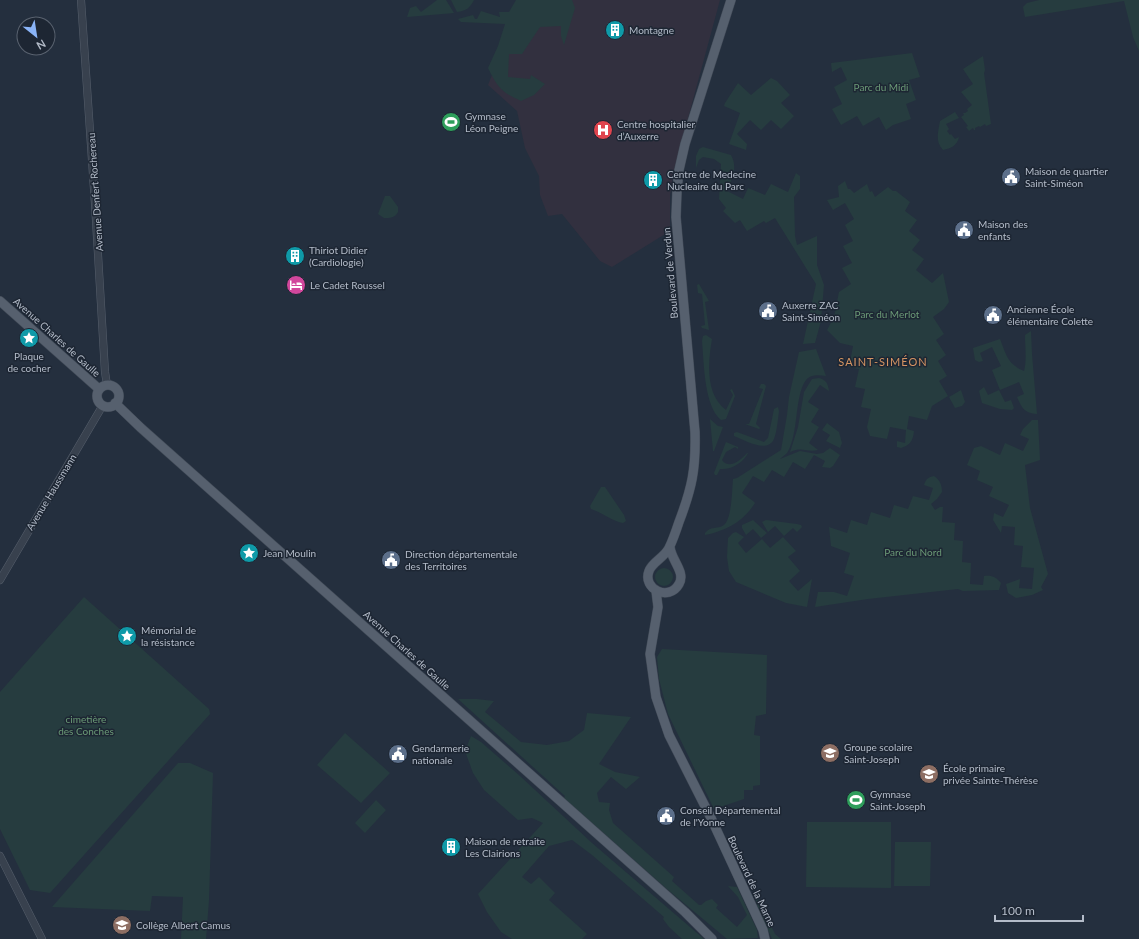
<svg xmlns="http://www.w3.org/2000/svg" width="1139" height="939" viewBox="0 0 1139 939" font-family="Lato,sans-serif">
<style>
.medical{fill:#32303f}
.green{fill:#263c3f}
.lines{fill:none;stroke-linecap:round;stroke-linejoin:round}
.minor-casing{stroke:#565f6c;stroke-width:8}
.major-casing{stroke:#414a57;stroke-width:10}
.minor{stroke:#38414e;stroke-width:7}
.major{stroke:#56606e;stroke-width:9}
.labels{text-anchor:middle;stroke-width:3;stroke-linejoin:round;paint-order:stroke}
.poi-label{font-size:10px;fill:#b4bcc9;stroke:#1d2633;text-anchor:start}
.park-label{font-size:10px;fill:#6b9a76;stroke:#1d2633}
.street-label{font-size:10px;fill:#b4bcc9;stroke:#1d2633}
.neighbourhood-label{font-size:11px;letter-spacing:1px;fill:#d59563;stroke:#1d2633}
</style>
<rect width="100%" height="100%" fill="#242f3e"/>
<path class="medical" d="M521 0H720L674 170 670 195V231L612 267 600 261 562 214 548 216 540 195 539 176 525 148 517 111 488 85Z"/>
<path class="green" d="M437 0H446L454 13 407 17 410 8 416 6 421 12Z
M451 0H474C470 8 466 11 457 12Z
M516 0H572L575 8 564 45 561 36V26L540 27 522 54H509L508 77 530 79 531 75 545 84 534 95 521 101C501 92 498 88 488 68L498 46 505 24 461 22 458 19 473 15 475 19H477L481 11 500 17 499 12H509Z
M1039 0H1139V51L1133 37 1124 1 1025 17 1023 7 1027 3Z
M912 53 920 77 909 80 916 100 906 104 911 119 893 125 886 130 879 117 863 126 857 116 841 125 832 109 842 104 834 87 847 80 841 67 832 72 831 63Z
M983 56 985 70 984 73 991 124 986 126 985 124 980 127 979 126 975 128V130H974L973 128 969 131 966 127 968 126 961 117 964 115 963 113H965L968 111 967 109 972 105 961 92 973 84 963 69Z
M771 78 777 81 790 95 781 103 794 116 781 129 771 120 761 130 750 120 737 134 747 144 746 150 729 144 740 113 724 106 725 103 738 83 751 95Z
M955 112 959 118 946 124 949 129 947 131 950 135 951 134 955 139 959 137C957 146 951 148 943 150 935 141 938 133 940 121Z
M703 147 731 155C738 167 732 179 727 191L743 199 748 188 765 195 771 184 788 192 796 173 800 176V189L794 197 795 236 797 245 817 236V265L824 285 821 321 815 343 803 344 816 284 775 218 766 223 764 221 747 231 740 220 735 223 723 211 726 208 719 199 721 164 714 159 703 157 699 160 696 168V156L699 149Z
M845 181 848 189H850L854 193 867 184 870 192 872 191 875 197 888 187 893 191H896L910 202 905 211 917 220 909 231 920 240 912 250 924 259 916 270 932 283 943 273 949 302 944 309 933 317 944 334 936 340 946 355 938 361 947 376 939 381 948 396 932 406 927 420 909 416 907 429 914 431C913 441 910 445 901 448L897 447V441L905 443 906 430 890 427 887 439 870 436 867 427 871 409 861 407 865 389 855 387 859 369 849 367 853 346 840 343 827 330 834 317 839 292 851 284 842 268 852 263 843 246 853 241 845 225 854 219 845 203 833 210 827 200 839 197 838 186Z
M385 196H390L398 207V212C395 218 390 218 384 218L378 214Z
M699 284 709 301 705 302 709 330 702 328 701 326 705 325 702 294 698 293 697 285Z
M1031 331 1032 354 1037 414C1024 413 1022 408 1017 397L1024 394 1019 382 1000 390 992 370 1001 366 992 347 980 353 983 361 979 362 975 360 973 348 1000 339C1006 354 1007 364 1024 371 1027 360 1025 346 1025 335Z
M706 335 712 339C708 362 705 394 726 410L733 395 730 390 732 389 735 396 726 419 721 420C704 406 704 363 702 341L703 336Z
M816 349 826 376C819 375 811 374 806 380 794 396 799 435 787 453 785 455 782 457 780 459L800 451 817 454 823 453 830 448 840 455 833 466 830 468 822 467 825 461 814 455 805 469 793 462 784 477 772 470 764 482 753 476 742 493 753 501 755 503C744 521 726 531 705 535V533C712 525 717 530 724 525 732 518 732 490 733 479L737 478 781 450 787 415 789 397 799 352Z
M819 378C826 380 828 383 829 391L820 385 808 402 819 409 811 422 819 427 809 443 818 450C807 453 803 446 790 452L798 427 804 392 812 379Z
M761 384H764L766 386 756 424 760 428 759 429 745 424H749L763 389 759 388Z
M984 387 988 395 999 390 1005 402 1011 400 1014 408 1012 410 1000 409 982 403 979 391Z
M961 390 965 402 962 406 955 408 949 397Z
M778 407 779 411C778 419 777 431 774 439 767 454 745 440 734 436V433L737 432 764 442 768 438 774 409Z
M710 419 718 426 723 427 714 451H713Z
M1032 420H1038L1040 460 1025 465 1030 508 1048 574 1041 587 1043 590 1032 595 1016 598 1008 593 1006 584 1020 579 1019 588 1032 589 1034 568 1021 567 1023 546 1014 545 1015 527 1002 526 1001 533 993 520 994 513 1003 517 1009 505 989 496 993 487 977 480 980 471 967 465 974 448 981 446 1000 455 1005 443 1023 451 1029 439 1020 435 1023 429Z
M827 423 839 432 842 443 840 448 826 441 830 435 822 430Z
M726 442 738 447V449L735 447 726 452 722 460C729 470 741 460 747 453H748C743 463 731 470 720 469L717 475H715L714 473Z
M934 476C940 480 942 485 942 492L937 499 931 504 935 510 940 507H943L942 522 955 523 954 540 963 541 962 562 971 563 970 584 983 585 984 576C992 575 996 577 1001 583L999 590 963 591 958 589 868 599 815 607 818 592H834L847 596 854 576 844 573 850 553 831 546 829 527 847 533 851 520 867 525 871 512 890 518 894 505 908 509 913 496 929 500 933 488 924 485C926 479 928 477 934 476Z
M601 487H605L624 515 626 521 623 523C614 522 601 512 591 509L590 506Z
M753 520 767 533 761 538 753 529 746 535 742 528V525Z
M766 520 797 524 801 525 802 527 797 532 793 528 784 536 775 526 768 532 762 522Z
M736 532 744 537 738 543 746 553 762 539 770 548 783 537 796 551 788 557 800 571 789 581 798 591 812 579 807 607 786 603 736 582 729 571 727 557 728 538 733 533Z
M655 577a9 9 0 1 1 18 0a9 9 0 1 1-18 0Z
M84 597 209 709 210 714 50 893 30 890 0 829V692Z
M662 649 767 655 766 714 756 716 754 735 760 736V785L753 786V790H744V799L714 809 668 714 659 679 657 657Z
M458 699H477L494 701 485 712 521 742 547 745 569 741 584 730 587 713 631 717 599 764 615 772 640 777 626 789 611 777 597 793 599 802 610 803 609 810 613 823 674 877 672 881 699 905H701L706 901 712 899 718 905 716 908 737 927 747 915 738 897 728 886 737 887 757 930 758 938 727 939 667 889 564 798 565 796Z
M345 733 390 773 361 803 317 765Z
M471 736 481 742 520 776 592 843 704 939H682L669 927 663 919 664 917 592 855 572 840 549 846 522 877 531 884 539 877 555 893 549 900 587 934 582 939H512L501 932 487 912 478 894 543 823 532 818 518 820 484 790 473 773 465 751Z
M178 763H190L213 773 209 900 206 939H181L183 897 152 896 150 911 52 907Z
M376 800 386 810 365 833 355 823Z
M807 822H891V888L806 887Z
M895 842H931L930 886H894Z
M756 895 775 934 781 939H772L756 903Z"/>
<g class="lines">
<g class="minor-casing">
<path id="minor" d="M81 0 95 204 105 372 107 385
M0 580 103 405
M0 856 42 939"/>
</g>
<g class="major-casing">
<path id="major" d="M0 301 99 389
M97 396a11 11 0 1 1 22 0a11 11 0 1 1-22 0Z
M115 403 141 428 685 912 712 939
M670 547C671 560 686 572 679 584 669 602 642 589 649 571 652 562 664 558 669 548 673 540 676 531 679 522 692 488 696 469 695 432L676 217 677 191 679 170 685 144 731 0
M656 591 658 607 650 654 656 697 669 735 711 818 763 930 765 939"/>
</g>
<use href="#minor" class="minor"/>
<use href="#major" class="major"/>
</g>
<defs>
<g id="building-disc" transform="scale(1)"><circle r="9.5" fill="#0f9aa8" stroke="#1d2633"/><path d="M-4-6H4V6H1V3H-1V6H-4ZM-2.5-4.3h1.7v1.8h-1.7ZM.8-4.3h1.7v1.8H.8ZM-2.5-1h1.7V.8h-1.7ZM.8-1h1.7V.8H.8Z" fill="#fff"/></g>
<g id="stadium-disc" transform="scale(1)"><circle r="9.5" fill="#2e9e5b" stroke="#1d2633"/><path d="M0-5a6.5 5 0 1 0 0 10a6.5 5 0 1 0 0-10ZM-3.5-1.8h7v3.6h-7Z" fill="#fff"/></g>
<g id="hospital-disc" transform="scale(1)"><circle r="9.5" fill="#e0444e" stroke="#1d2633"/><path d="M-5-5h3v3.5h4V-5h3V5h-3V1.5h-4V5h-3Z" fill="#fff"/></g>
<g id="civic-disc" transform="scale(1)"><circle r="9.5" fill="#5c6f8a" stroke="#1d2633"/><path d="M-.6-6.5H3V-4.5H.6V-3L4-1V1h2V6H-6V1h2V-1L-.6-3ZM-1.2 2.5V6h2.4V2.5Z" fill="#fff"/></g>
<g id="hotel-disc" transform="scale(1)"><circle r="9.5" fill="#d1479c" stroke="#1d2633"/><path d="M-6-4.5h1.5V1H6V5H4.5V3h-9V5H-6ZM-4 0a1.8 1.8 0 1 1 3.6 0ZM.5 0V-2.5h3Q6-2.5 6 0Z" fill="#fff"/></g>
<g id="sight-disc" transform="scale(1)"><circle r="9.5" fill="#0f9aa8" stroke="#1d2633"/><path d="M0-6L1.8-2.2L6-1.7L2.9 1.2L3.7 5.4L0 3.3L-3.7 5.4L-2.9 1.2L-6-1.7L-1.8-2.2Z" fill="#fff"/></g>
<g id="school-disc" transform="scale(1)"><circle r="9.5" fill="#8d6e63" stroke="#1d2633"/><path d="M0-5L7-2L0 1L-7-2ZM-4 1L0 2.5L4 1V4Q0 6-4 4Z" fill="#fff"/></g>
</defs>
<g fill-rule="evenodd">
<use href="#building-disc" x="615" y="30"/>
<use href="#stadium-disc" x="451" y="122"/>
<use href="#hospital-disc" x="603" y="130"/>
<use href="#civic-disc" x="1011" y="177"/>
<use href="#building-disc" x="653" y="180"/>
<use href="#civic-disc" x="964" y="230"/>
<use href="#building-disc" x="295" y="256"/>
<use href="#hotel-disc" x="296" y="285"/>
<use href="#civic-disc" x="768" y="311"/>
<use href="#civic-disc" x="993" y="315"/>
<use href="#sight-disc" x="29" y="338"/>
<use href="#sight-disc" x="249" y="553"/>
<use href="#civic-disc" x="391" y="560"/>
<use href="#sight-disc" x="127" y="636"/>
<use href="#school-disc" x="830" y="753"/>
<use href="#civic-disc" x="398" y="754"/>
<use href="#school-disc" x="929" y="774"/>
<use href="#stadium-disc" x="856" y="800"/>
<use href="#civic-disc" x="666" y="816"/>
<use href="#building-disc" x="451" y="847"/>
<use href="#school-disc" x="122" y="925"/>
</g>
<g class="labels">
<g class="poi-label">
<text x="629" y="34">Montagne</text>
<text x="465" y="120">Gymnase<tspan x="465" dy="12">Léon Peigne</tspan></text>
<text x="617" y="128">Centre hospitalier<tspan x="617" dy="12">d’Auxerre</tspan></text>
<text x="1025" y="175">Maison de quartier<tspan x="1025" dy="12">Saint-Siméon</tspan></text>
<text x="667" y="178">Centre de Medecine<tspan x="667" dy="12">Nucleaire du Parc</tspan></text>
<text x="978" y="228">Maison des<tspan x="978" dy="12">enfants</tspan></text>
<text x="309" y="254">Thiriot Didier<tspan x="309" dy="12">(Cardiologie)</tspan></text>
<text x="310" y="289">Le Cadet Roussel</text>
<text x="782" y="309">Auxerre ZAC<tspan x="782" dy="12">Saint-Siméon</tspan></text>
<text x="1007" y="313">Ancienne École<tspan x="1007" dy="12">élémentaire Colette</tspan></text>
<text x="29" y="360" text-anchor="middle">Plaque<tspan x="29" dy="12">de cocher</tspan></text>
<text x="263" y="557">Jean Moulin</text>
<text x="405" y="558">Direction départementale<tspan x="405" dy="12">des Territoires</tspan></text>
<text x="141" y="634">Mémorial de<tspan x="141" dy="12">la résistance</tspan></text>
<text x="844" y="751">Groupe scolaire<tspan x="844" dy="12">Saint-Joseph</tspan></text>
<text x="412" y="752">Gendarmerie<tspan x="412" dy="12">nationale</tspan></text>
<text x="943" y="772">École primaire<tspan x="943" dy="12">privée Sainte-Thérèse</tspan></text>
<text x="870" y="798">Gymnase<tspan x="870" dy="12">Saint-Joseph</tspan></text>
<text x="680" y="814">Conseil Départemental<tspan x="680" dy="12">de l'Yonne</tspan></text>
<text x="465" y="845">Maison de retraite<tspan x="465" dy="12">Les Clairions</tspan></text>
<text x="136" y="929">Collège Albert Camus</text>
</g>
<g class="park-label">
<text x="881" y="91">Parc du Midi</text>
<text x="887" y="318">Parc du Merlot</text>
<text x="913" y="556">Parc du Nord</text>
<text x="86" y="723">cimetière<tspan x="86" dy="12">des Conches</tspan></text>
</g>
<g class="street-label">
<text transform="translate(95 192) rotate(-94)" y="4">Avenue Denfert Rochereau</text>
<text transform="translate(670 273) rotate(-95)" y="4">Boulevard de Verdun</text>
<text transform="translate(57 337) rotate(42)" y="4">Avenue Charles de Gaulle</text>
<text transform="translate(51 492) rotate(-59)" y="4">Avenue Haussmann</text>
<text transform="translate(407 650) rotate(42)" y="4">Avenue Charles de Gaulle</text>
<text transform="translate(752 881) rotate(65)" y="4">Boulevard de la Marne</text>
</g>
<g class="neighbourhood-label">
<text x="883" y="366">SAINT-SIMÉON</text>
</g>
</g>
<g transform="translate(36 36) rotate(150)"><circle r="19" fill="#1d2633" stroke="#59626f"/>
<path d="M0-3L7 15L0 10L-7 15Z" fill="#8ab4f8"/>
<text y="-6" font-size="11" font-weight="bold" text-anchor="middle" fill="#b4bcc9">N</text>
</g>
<path d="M995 915v6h88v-6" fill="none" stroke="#b4bcc9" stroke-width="2"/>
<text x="1001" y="915" font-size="12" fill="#b4bcc9" stroke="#1d2633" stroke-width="3" paint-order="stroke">100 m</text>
</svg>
